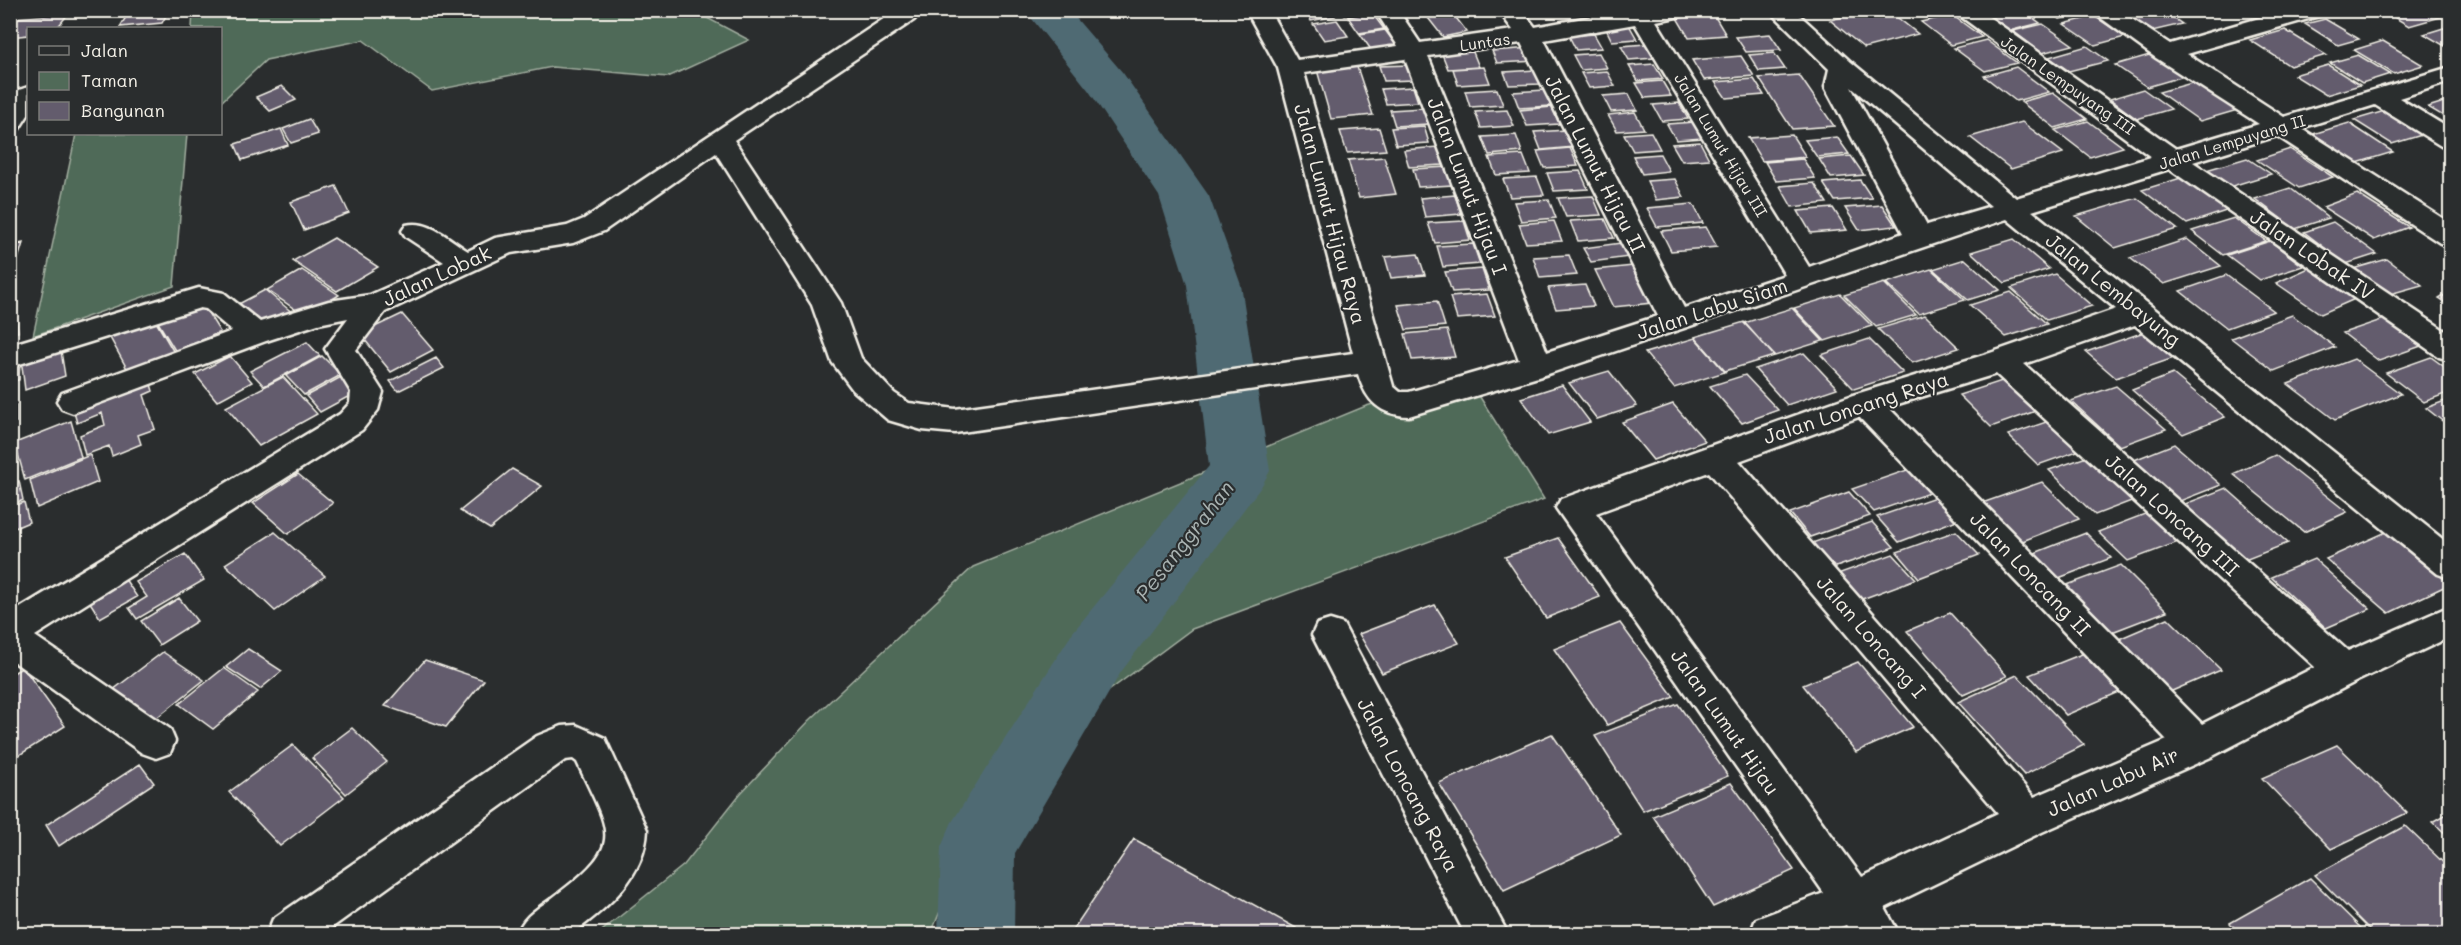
<svg xmlns="http://www.w3.org/2000/svg" width="2461" height="945" viewBox="0 0 2461 945" font-family="Mali,sans-serif">
<style>
.green{fill:#506a58;stroke:#a2aea0;stroke-width:1.5}
.lines{fill:none;stroke-linecap:round;stroke-linejoin:round}
.river{fill:#4f6a73;fill-rule:evenodd}
.building{fill:#635c6d;stroke:#f4f1e8;stroke-width:1.5}
.minor-casing{stroke:#f4f1e8;stroke-width:5}
.minor{fill:#2a2d2e;fill-rule:evenodd}
.labels{text-anchor:middle;stroke-width:4.5;stroke-linejoin:round;paint-order:stroke}
.far-street-label{font-size:16px;fill:#f4f1e8;stroke:#2a2d2e}
.street-label{font-size:20px;fill:#f4f1e8;stroke:#2a2d2e}
.water-label{font-size:21px;font-style:italic;fill:#aab4b3;stroke:#2a2d2e}
</style>
<rect width="100%" height="100%" fill="#2a2d2e"/>
<filter id="ink" filterUnits="userSpaceOnUse"><feTurbulence type="fractalNoise" baseFrequency=".0167" numOctaves="2"/><feDisplacementMap in="SourceGraphic" scale="12" xChannelSelector="R" yChannelSelector="G"/><feConvolveMatrix kernelMatrix="1 2 1 2 8 2 1 2 1" color-interpolation-filters="sRGB"/></filter>
<g filter="url(#ink)">
<path class="green" d="M193 10 694 11 749 40 668 77 552 67 432 91 363 40 266 60 221 102 220 28H192Z
M76 134H187L174 286 33 336Z
M1468 378 1544 499 1192 629 993 777 931 934H598L684 865 740 794 809 721 973 567 1366 406Z"/>
<g class="lines">
<path class="river" d="M1025 10H1069L1123 73 1209 196 1241 285 1270 471 1261 487 1121 672 1015 853 1014 934H938L941 847 952 822 1073 632 1209 466 1187 285 1159 196 1089 91Z"/>
</g>
<path class="building" d="M130 10H169L162 23 120 27Z
M1304 10H1331L1335 16 1311 21Z
M1341 10H1368L1369 12 1345 16Z
M1450 10 1467 32 1443 37 1425 14Z
M1587 10 1623 11 1593 17Z
M1711 10 1726 35 1689 38 1674 13Z
M1869 10H1888L1918 34 1864 48 1830 20Z
M1982 10H2022L2040 23 2009 31Z
M2047 10H2087L2089 12 2060 19Z
M2121 10H2162L2182 24 2152 31Z
M2382 10H2435L2444 16 2409 26Z
M1372 13 1384 29 1359 33 1348 17Z
M68 14 57 28H28V35L10 37V22L14 18Z
M1952 15 1982 37 1951 45 1921 22Z
M2094 16 2125 37 2095 45 2064 24Z
M2325 19 2359 39 2338 45 2305 24Z
M1337 20 1348 36 1324 40 1313 24Z
M2043 24 2073 45 2042 53 2013 31Z
M1629 25 1637 39 1612 41 1605 27Z
M2450 26V49L2424 34Z
M1385 30 1397 46 1372 51 1360 34Z
M2285 30 2326 55 2290 66 2250 40Z
M1594 34 1602 48 1576 50 1569 36Z
M1770 34 1781 50 1746 52 1736 37Z
M1986 40 2017 63 1985 71 1954 48Z
M2383 41 2423 65 2394 74 2354 50Z
M1646 44 1654 58 1629 60 1621 46Z
M2087 46 2108 61 2069 71 2049 57Z
M1532 48 1537 61 1497 63 1492 51Z
M1473 52 1479 67 1448 69 1442 54Z
M1599 53 1607 68 1581 70 1573 55Z
M1774 53 1785 69 1759 71 1749 55Z
M2156 53 2188 75 2147 87 2115 65Z
M2358 55 2390 74 2362 83 2330 63Z
M1741 56 1754 76 1704 80 1692 60Z
M1654 64 1663 79 1638 81 1629 66Z
M1411 65 1416 80 1384 81 1379 66Z
M2328 65 2360 85 2326 95 2294 75Z
M1357 67 1373 115 1331 119 1317 70Z
M1484 67 1490 83 1458 85 1453 69Z
M2016 67 2049 92 2016 101 1984 76Z
M1535 70 1541 84 1509 85 1504 72Z
M1607 71 1615 86 1589 88 1581 73Z
M1799 75 1834 126 1792 129 1759 78Z
M1754 79 1764 95 1726 98 1715 82Z
M1662 81 1671 96 1645 98 1636 83Z
M2199 81 2241 109 2200 121 2159 92Z
M282 86 296 100 270 111 256 97Z
M1413 87 1418 102 1386 104 1381 89Z
M1497 89 1503 105 1470 107 1465 91Z
M2143 89 2171 109 2137 119 2110 99Z
M1545 90 1551 106 1519 108 1513 92Z
M2053 93 2087 119 2055 128 2021 102Z
M1629 94 1637 110 1611 112 1603 96Z
M2450 100V120L2428 107Z
M1679 103 1688 119 1662 121 1653 105Z
M1552 107 1559 124 1527 126 1520 110Z
M1423 108 1428 124 1395 126 1390 110Z
M1507 110 1514 126 1481 128 1475 112Z
M2388 110 2425 134 2392 144 2354 120Z
M1635 112 1644 129 1617 131 1608 115Z
M309 119 318 134 291 143 283 129Z
M2088 121 2123 147 2090 157 2055 130Z
M1694 122 1703 138 1676 140 1667 124Z
M2022 122 2063 153 2011 169 1970 137Z
M2349 123 2393 152 2357 163 2313 134Z
M1424 126 1429 143 1396 145 1391 128Z
M1379 128 1386 150 1347 153 1340 131Z
M281 129 288 145 242 160 235 144Z
M1567 130 1574 147 1541 150 1534 132Z
M1651 132 1660 149 1633 151 1624 134Z
M1516 135 1522 152 1489 155 1482 137Z
M1792 135 1806 157 1762 161 1748 138Z
M1837 137 1849 154 1817 157 1805 140Z
M1700 142 1709 159 1682 161 1672 144Z
M1438 147 1443 165 1409 167 1404 150Z
M1570 148 1578 166 1544 168 1537 151Z
M2290 149 2333 177 2299 188 2257 160Z
M1660 154 1669 171 1642 174 1633 156Z
M1523 155 1530 173 1496 175 1489 157Z
M1851 156 1864 175 1831 178 1819 159Z
M1384 157 1396 194 1359 198 1348 160Z
M2247 158 2271 174 2229 187 2206 170Z
M1803 159 1815 178 1776 181 1765 162Z
M1447 167 1453 185 1418 187 1413 169Z
M1580 171 1588 189 1554 191 1547 173Z
M2187 176 2232 209 2187 224 2142 190Z
M1537 177 1544 195 1510 197 1503 179Z
M1675 179 1684 197 1656 200 1647 181Z
M1860 180 1872 198 1835 201 1823 183Z
M1814 183 1827 203 1792 207 1780 186Z
M336 186 349 213 304 230 291 202Z
M2290 188 2329 218 2295 229 2255 199Z
M2357 194 2409 227 2374 240 2323 207Z
M1455 195 1461 214 1425 217 1420 198Z
M1593 196 1601 215 1566 217 1558 198Z
M2137 198 2177 229 2115 248 2076 216Z
M1549 200 1556 218 1521 221 1514 202Z
M1693 204 1703 223 1657 227 1647 208Z
M1882 205 1896 226 1859 230 1845 208Z
M1833 208 1847 230 1811 233 1798 211Z
M2234 218 2266 241 2223 255 2192 231Z
M1605 219 1614 238 1578 241 1570 221Z
M1464 221 1470 240 1435 243 1428 223Z
M1554 221 1562 241 1526 243 1519 224Z
M2333 222 2377 254 2346 264 2304 232Z
M1706 227 1717 247 1671 251 1661 231Z
M334 238 378 267 337 291 293 261Z
M2014 239 2049 269 2005 283 1971 252Z
M2187 239 2221 266 2164 284 2130 258Z
M2270 241 2303 266 2260 280 2227 255Z
M23 243 14 272 10 273V246Z
M1621 243 1629 257 1591 262 1583 248Z
M1473 244 1480 264 1443 267 1437 246Z
M1418 254 1425 275 1391 278 1385 257Z
M1569 255 1577 275 1540 278 1533 257Z
M1965 259 2000 290 1968 300 1933 269Z
M2387 259 2422 285 2383 296 2349 270Z
M1633 266 1652 303 1613 307 1595 270Z
M2311 267 2357 298 2321 314 2276 283Z
M1482 269 1489 290 1452 292 1445 272Z
M1931 269 1965 300 1919 314 1886 283Z
M302 270 339 295 305 316 267 290Z
M2055 274 2092 306 2047 320 2011 288Z
M2226 275 2274 311 2227 328 2180 291Z
M1884 283 1916 315 1876 327 1844 295Z
M1585 285 1594 306 1556 309 1548 288Z
M265 290 293 313 260 331 233 307Z
M2011 292 2047 324 2006 337 1970 305Z
M2450 292V306L2439 299Z
M1487 294 1495 316 1457 319 1450 297Z
M1840 294 1872 326 1825 341 1794 308Z
M200 300 220 332 176 352 156 319Z
M1437 301 1445 326 1406 330 1398 305Z
M1792 308 1823 341 1775 356 1744 323Z
M16 314 18 332 10 334V316Z
M402 314 433 350 391 372 360 334Z
M152 315 175 354 130 374 108 334Z
M1925 315 1959 348 1912 363 1878 329Z
M2292 315 2335 347 2274 371 2231 338Z
M2387 318 2424 345 2379 361 2343 333Z
M1744 322 1774 356 1725 371 1695 337Z
M1447 330 1455 357 1412 360 1405 334Z
M2144 332 2174 358 2116 378 2086 352Z
M1695 338 1725 372 1674 388 1645 353Z
M1869 339 1903 373 1854 389 1821 355Z
M307 342 320 356 264 386 250 371Z
M60 345 65 376 25 390 21 358Z
M1804 353 1837 388 1787 405 1755 369Z
M230 356 252 382 217 401 195 374Z
M322 356 341 375 304 395 286 376Z
M20 357 19 380 10 382V359Z
M2431 357 2450 371V392L2424 402 2386 373Z
M436 358 444 368 398 391 390 381Z
M2354 359 2401 394 2335 420 2288 384Z
M1609 371 1637 406 1597 419 1569 383Z
M148 374 153 391 144 395 155 429 138 435 141 444 112 456 109 446 85 455 80 435 105 425 102 413 77 423 72 405Z
M2173 374 2225 417 2183 434 2132 390Z
M1745 375 1778 410 1742 423 1710 386Z
M343 376 357 392 320 412 306 396Z
M283 377 317 414 259 446 226 407Z
M2014 377 2047 407 1991 427 1959 395Z
M16 382V402L10 404V384Z
M1562 385 1590 422 1548 435 1521 398Z
M2116 386 2166 429 2120 446 2071 401Z
M2450 399V427L2426 408Z
M1673 404 1705 441 1653 460 1622 422Z
M16 405V422L10 423V407Z
M2055 419 2086 448 2038 465 2008 435Z
M71 421 81 457 25 480 15 443Z
M2174 444 2221 485 2180 501 2134 460Z
M2095 454 2142 497 2095 515 2049 470Z
M90 455 98 482 37 508 30 480Z
M2275 455 2347 512 2304 532 2233 474Z
M512 469 542 486 490 529 460 511Z
M1910 469 1932 492 1874 512 1852 489Z
M298 474 333 503 288 534 253 503Z
M19 481 23 500 10 506V484Z
M2042 482 2079 519 2020 542 1982 503Z
M2226 488 2288 543 2240 562 2180 506Z
M1849 492 1870 516 1810 537 1790 513Z
M1935 497 1957 520 1899 542 1877 517Z
M24 502 29 522 10 530V507Z
M2150 512 2181 541 2128 561 2098 532Z
M1872 522 1894 547 1833 568 1812 543Z
M1956 531 1979 555 1919 578 1897 552Z
M275 532 325 576 275 611 225 564Z
M2386 532 2450 584 2389 613 2326 559Z
M2086 533 2111 558 2056 579 2032 554Z
M1558 538 1600 597 1546 618 1505 557Z
M185 554 204 580 137 619 129 608 147 597 136 582Z
M1893 554 1916 579 1854 602 1832 576Z
M2314 559 2370 609 2326 628 2271 577Z
M2121 565 2167 611 2112 632 2067 585Z
M121 573 137 597 100 618 84 593Z
M179 598 197 621 159 645 141 621Z
M1435 605 1459 643 1382 673 1359 634Z
M1950 613 2007 676 1963 695 1907 631Z
M2168 618 2221 670 2165 694 2114 641Z
M1620 623 1674 697 1607 725 1554 649Z
M248 649 282 671 260 689 226 667Z
M163 652 204 680 150 723 109 693Z
M2087 652 2124 690 2066 715 2029 675Z
M425 660 484 680 446 727 385 706Z
M1858 662 1913 727 1856 752 1803 685Z
M23 667 65 726 10 761V675Z
M224 668 258 692 213 729 179 704Z
M2017 675 2084 745 2024 775 1958 702Z
M1678 704 1728 776 1643 811 1595 736Z
M352 728 387 762 346 794 312 758Z
M1552 734 1621 835 1504 890 1439 783Z
M293 745 344 797 280 846 229 792Z
M2337 745 2407 813 2331 849 2262 778Z
M140 764 154 783 59 846 46 825Z
M1731 783 1794 870 1713 907 1653 816Z
M2450 812V838L2433 822Z
M2405 826 2450 869V934H2374L2315 875Z
M1134 839 1296 928 1292 934H1070Z
M2310 878 2367 934H2240L2230 923Z"/>
<g class="lines">
<g class="minor-casing">
<path id="minor" d="M897 10H915L918 15 914 20 734 140 841 303 861 358 894 393 909 403 955 409 1353 353 1278 68 1246 10H1269L1297 60 1398 46 1375 10H1398L1420 43 1513 30 1498 10H1522L1535 27 1627 10H1690L1687 15 1656 21 1809 267 1903 233 1825 87 1829 69 1769 10H1794L1851 62 2016 198 2151 157 1952 10H1979L2176 149 2259 124 2156 58 2090 10H2118L2170 44 2287 10H2325L2322 15 2187 54 2284 117 2450 67V82L2399 98 2450 129V148L2441 146 2375 105 2301 128 2450 223V245L2440 243 2277 136 2193 162 2450 334V360L2439 357 2169 169 2032 211 2450 545V578L2438 574 2135 325 2024 364 2348 651 2450 606V637L2357 681 2211 757 2042 832 1885 908 1899 934H1853L1846 925 1822 934H1750L1756 919 1824 893 1556 508 1561 499 1853 395 1990 353 2116 309 2007 219 1548 374 1409 416C1380 415 1366 401 1358 374L955 433 922 430 888 420 853 390 832 362 812 305 716 153 604 231 573 243 511 253 385 312 356 350 383 392 378 410 362 430 35 636 170 729 175 741 170 753 156 758 142 753 10 659V614L340 414 350 403 351 392 325 349 348 318 318 324 266 341 73 413 62 409 57 401 62 393 232 331 206 309 200 308 10 367V345L199 288 224 293 260 322 329 301 370 295 444 262 406 237 402 231 406 225C428 219 449 239 468 251L495 238 567 226 584 219ZM1635 24 1785 275 1684 308 1544 40ZM1521 43 1658 316 1547 352 1428 56ZM1405 59 1519 360 1409 392H1400L1393 386 1304 73ZM1851 87 1991 206 1927 225ZM1996 374 2315 667 2202 724 1888 407ZM1859 417 2167 740 2034 797 1739 461ZM1709 472 1998 813 1862 877 1596 513Z
M28 87V115L19 129 10 132V103L19 90Z
M1330 620 1343 624 1508 934H1465L1312 635 1317 624Z
M576 725 605 738 647 830C645 877 607 908 572 934H517C524 916 536 910 551 899 626 843 612 838 577 762L573 759 565 760 323 934H267L273 919 537 736 562 726Z"/>
</g>
<use href="#minor" class="minor"/>
</g>
</g>
<g class="labels">
<g class="far-street-label">
<text transform="translate(1485 42) rotate(-8)" y="6">Luntas</text>
<text transform="translate(2068 85) rotate(35)" y="6">Jalan Lempuyang III</text>
<text transform="translate(2232 142) rotate(-17)" y="6">Jalan Lempuyang II</text>
<text transform="translate(1721 145) rotate(59)" y="6">Jalan Lumut Hijau III</text>
</g>
<g class="street-label">
<text transform="translate(1595 164) rotate(63)" y="7">Jalan Lumut Hijau II</text>
<text transform="translate(1467 186) rotate(69)" y="7">Jalan Lumut Hijau I</text>
<text transform="translate(1330 214) rotate(75)" y="7">Jalan Lumut Hijau Raya</text>
<text transform="translate(2312 255) rotate(34)" y="7">Jalan Lobak IV</text>
<text transform="translate(437 276) rotate(-25)" y="7">Jalan Lobak</text>
<text transform="translate(2113 290) rotate(39)" y="7">Jalan Lembayung</text>
<text transform="translate(1712 309) rotate(-18)" y="7">Jalan Labu Siam</text>
<text transform="translate(1856 408) rotate(-18)" y="7">Jalan Loncang Raya</text>
<text transform="translate(2172 515) rotate(42)" y="7">Jalan Loncang III</text>
<text transform="translate(2030 574) rotate(46)" y="7">Jalan Loncang II</text>
<text transform="translate(1871 637) rotate(49)" y="7">Jalan Loncang I</text>
<text transform="translate(1725 722) rotate(55)" y="7">Jalan Lumut Hijau</text>
<text transform="translate(2113 782) rotate(-24)" y="7">Jalan Labu Air</text>
<text transform="translate(1408 785) rotate(62)" y="7">Jalan Loncang Raya</text>
</g>
<g class="water-label">
<text transform="translate(1185 541) rotate(-52)" y="7">Pesanggrahan</text>
</g>
</g>
<rect width="2461" height="945" fill="none" stroke="#2a2d2e" stroke-width="36"/>
<rect x="18" y="18" width="2425" height="909" fill="none" stroke="#f4f1e8" stroke-width="2" filter="url(#ink)"/>
<rect x="27" y="27" width="195" height="108" fill="#2a2d2e" stroke="#7b7b78" stroke-width="1.5"/>
<rect x="39" y="46" width="30" height="9" fill="#2a2d2e" stroke="#7b7b78" stroke-width="1.5"/>
<text x="81" y="57" font-size="18" fill="#f4f1e8">Jalan</text>
<rect x="39" y="72" width="30" height="18" fill="#506a58" stroke="#7b7b78" stroke-width="1.5"/>
<text x="81" y="87" font-size="18" fill="#f4f1e8">Taman</text>
<rect x="39" y="102" width="30" height="18" fill="#635c6d" stroke="#7b7b78" stroke-width="1.5"/>
<text x="81" y="117" font-size="18" fill="#f4f1e8">Bangunan</text>
</svg>
